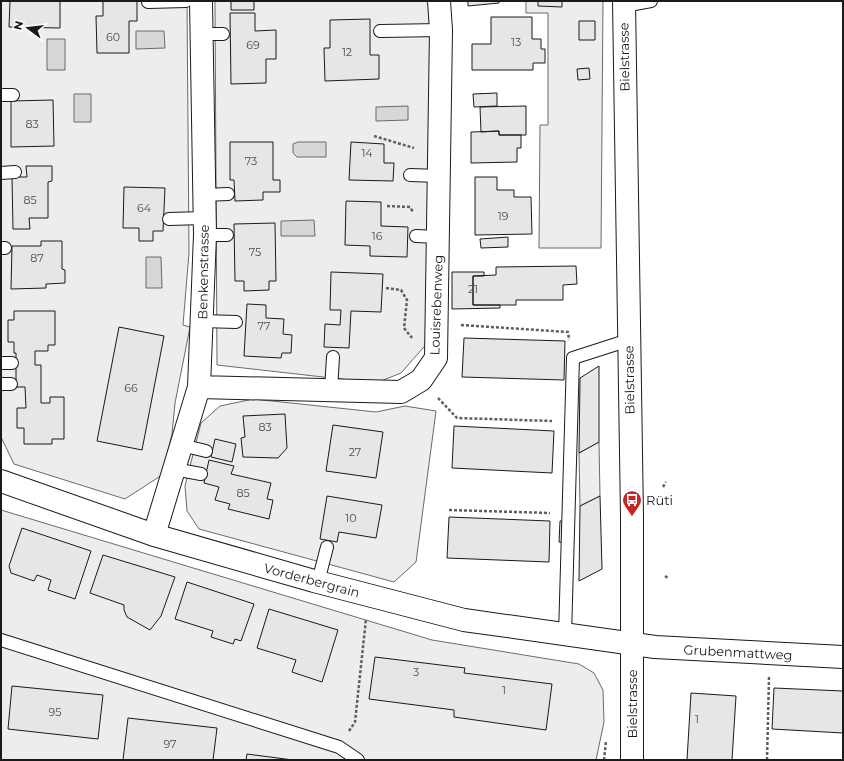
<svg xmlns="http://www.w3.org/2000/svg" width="844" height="761" viewBox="0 0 844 761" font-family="Montserrat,sans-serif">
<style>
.built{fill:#ededed;stroke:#6a6a6a}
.water{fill:#d7d7d7;stroke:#6a6a6a}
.building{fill:#e6e6e6;stroke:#1a1a1a}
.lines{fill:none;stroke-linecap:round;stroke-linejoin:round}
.lane-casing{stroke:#1a1a1a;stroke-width:14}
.street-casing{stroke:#1a1a1a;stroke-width:24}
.secondary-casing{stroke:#1a1a1a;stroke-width:24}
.path{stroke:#5f5f5f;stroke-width:2.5;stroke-dasharray:3 2;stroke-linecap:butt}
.lane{stroke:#fff;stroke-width:12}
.street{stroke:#fff;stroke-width:22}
.secondary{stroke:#fff;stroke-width:22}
.labels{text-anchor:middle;stroke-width:3;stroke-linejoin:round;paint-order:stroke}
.number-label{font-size:11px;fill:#4d4d4d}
.street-label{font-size:13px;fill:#1a1a1a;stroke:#fff}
.poi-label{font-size:13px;fill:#1a1a1a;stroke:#fff;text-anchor:start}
</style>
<rect width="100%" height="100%" fill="#fff"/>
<path class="built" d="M1 1H187L189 253 183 325 190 327 175 403 172 434 162 475 125 499 14 464 1 437Z
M215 1H430V340L401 373 376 383 217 365Z
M526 1H603L601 248H539L540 125H548V13H526Z
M253 399 376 412 405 406 436 411 416 562 394 582 199 529 187 511 185 486 201 423 220 406Z
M599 442 600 496 580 506 579 453Z
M1 510 432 640 579 664 594 673 603 690 604 722 596 760H1Z"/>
<path class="water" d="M136 31H164L165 48 136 49Z
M47 39H65V70H47Z
M74 94H91V122H74Z
M408 106V120L376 121V107Z
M298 142H326V157H297L293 153V144Z
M314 220 315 236H281V221Z
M146 257H161L162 288H146Z"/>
<path class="building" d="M10 1H60V28L9 27Z
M103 1H137V21H129V53H97L96 16H103Z
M231 1H254V10H231Z
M468 1H499V3L468 6Z
M538 1H562V7L538 6Z
M230 13H255V31L276 30V59H266V83L231 84Z
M491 17H532V39H541V49H545V63H533V70H472V44H491Z
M370 19V55H379V79L325 81 324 48H330V20Z
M579 21H595V40H579Z
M589 68 590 79 578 80 577 69Z
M497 93V106L474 107 473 94Z
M53 100 54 146 11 147V101Z
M526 106V135H499V131L481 132 480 107Z
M499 131V135H521V148H517V162L471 163V132Z
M230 142H273V180H280V192H263V200L235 201 234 180H230Z
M351 142 384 144V163H394L393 181 349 180Z
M26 166H52V181L48 182V218H29L30 229H13L12 177H27Z
M475 177H497V190H514V197H531L532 234 475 235Z
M124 187 165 188 163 231H153V241H139V228H123Z
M346 201 381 202V226L408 227 407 257 370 256V246L345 245Z
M275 223 276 281H269V290L244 291V281H235L234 224Z
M508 237V247L481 248 480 239Z
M41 241H62V269L65 270V283L46 284V288L11 289 12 246H41Z
M576 266 577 284 563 285V300H516V305H473V276L496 275V267Z
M331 272 383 274 381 312 351 311 349 348 324 347 325 324 340 325 341 310H330Z
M452 272H484V276H473V305H500V308L452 309Z
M247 304 266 305V318L284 319 283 334 292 335 291 353H282L281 358 244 356Z
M14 311H55V345H48V351H35V365H41V403H50V397H64V439H52V444H24V428H17V408H26L25 387H16V353H14V342H8V320H14Z
M119 327 164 336 142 450 97 441Z
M464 338 565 341 564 380 462 377Z
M599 366V442L579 453 580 378Z
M285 414 287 448 278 458 243 457 241 438 245 437 243 416Z
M333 425 383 432 376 478 326 471Z
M454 426 554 431 552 473 452 468Z
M215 439 236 444 232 462 211 457Z
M209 460 234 466 231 474 271 483 267 499 273 500 269 519 228 509 230 504 215 500 219 487 204 483Z
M327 496 382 505 376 538 339 532 337 542 320 539Z
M600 496 602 569 579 581 580 506Z
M449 517 550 521 549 562 447 558Z
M560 521H565L564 543 559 542Z
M22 528 91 551 75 599 48 590 51 580 37 575 34 581 11 573 9 566Z
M103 555 175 577 161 616 150 630 127 617 124 610V605L90 593Z
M187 582 254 604 241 641 235 639 233 644 211 637 213 631 175 619Z
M269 609 338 630 322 682 292 672 296 660 257 648Z
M375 657 465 668 464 673 552 684 546 730 454 717V710L369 699Z
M12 686 103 695 98 739 8 729Z
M774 688 843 691V733L772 729Z
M691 693 736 696 732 760H687Z
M128 718 217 728 213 760H123Z
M247 754 293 760H246Z"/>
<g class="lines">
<g class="lane-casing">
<path id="lane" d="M148 2 186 1
M624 6 651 1
M380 31 441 30
M201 34H223
M1 95H13
M1 173 15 172
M410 175 439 176
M204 195 228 194
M169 219 204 218
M205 235H227
M416 236 438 237
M1 248H5
M202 321 236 322
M1 363H12
M1 384H11
M331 390 333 357
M181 445 206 451
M174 469 201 474
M318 582 327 547
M565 635 573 358 629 340
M1 640 339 747 358 760"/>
</g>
<g class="street-casing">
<path id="street" d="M199 387 401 392 421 380 436 358 441 30 439 1
M1 481 154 535 314 581 464 620 655 647 843 657
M154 535 199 387 205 235 201 1"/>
</g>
<g class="secondary-casing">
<path id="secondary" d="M624 1 632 517V760"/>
</g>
<path class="path" d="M374 136 414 148
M387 206 410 207 413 212
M386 288 401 290 407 300 404 328 412 338
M461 325 568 332 569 340
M438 398 457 418 552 421
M663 487 666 482
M449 510 550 513
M665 576 668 578
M349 731 355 722 366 619
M604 760 606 741
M767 760 769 677"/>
<use href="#lane" class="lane"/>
<use href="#street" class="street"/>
<use href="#secondary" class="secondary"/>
</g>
<defs>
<g id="bus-pin" transform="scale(1)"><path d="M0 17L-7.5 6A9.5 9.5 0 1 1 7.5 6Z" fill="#c62828" stroke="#fff"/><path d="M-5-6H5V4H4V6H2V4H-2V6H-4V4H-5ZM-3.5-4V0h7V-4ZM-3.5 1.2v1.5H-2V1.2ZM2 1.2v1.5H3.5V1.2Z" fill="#fff"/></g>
</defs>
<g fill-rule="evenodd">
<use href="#bus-pin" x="632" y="500"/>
</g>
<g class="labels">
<g class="number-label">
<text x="113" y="41">60</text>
<text x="516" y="46">13</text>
<text x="253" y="49">69</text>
<text x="347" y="56">12</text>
<text x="32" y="128">83</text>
<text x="367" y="157">14</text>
<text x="251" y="165">73</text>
<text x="30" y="204">85</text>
<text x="144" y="212">64</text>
<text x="503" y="220">19</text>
<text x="377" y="240">16</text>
<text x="255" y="256">75</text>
<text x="37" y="262">87</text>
<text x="473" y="293">21</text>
<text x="264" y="330">77</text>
<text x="131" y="392">66</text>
<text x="265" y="431">83</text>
<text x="355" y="456">27</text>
<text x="243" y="497">85</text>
<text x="351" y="522">10</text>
<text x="416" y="676">3</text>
<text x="504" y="694">1</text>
<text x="55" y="716">95</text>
<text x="697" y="723">1</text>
<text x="170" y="748">97</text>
</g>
<g class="street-label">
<text transform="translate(624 57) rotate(-91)" y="5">Bielstrasse</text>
<text transform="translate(203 272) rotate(-89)" y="5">Benkenstrasse</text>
<text transform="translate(436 305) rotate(-88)" y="5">Louisrebenweg</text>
<text transform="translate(629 380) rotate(-91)" y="5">Bielstrasse</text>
<text transform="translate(312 580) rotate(15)" y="5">Vorderbergrain</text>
<text transform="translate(738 652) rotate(3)" y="5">Grubenmattweg</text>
<text transform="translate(632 704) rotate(-90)" y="5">Bielstrasse</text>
</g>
<g class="poi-label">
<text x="646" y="505">Rüti</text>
</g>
</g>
<rect width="844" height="761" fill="none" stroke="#1a1a1a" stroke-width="4"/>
<g transform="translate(28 28) rotate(285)" stroke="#ffffff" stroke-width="3" paint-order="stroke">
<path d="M0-3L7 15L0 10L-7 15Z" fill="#1a1a1a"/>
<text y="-6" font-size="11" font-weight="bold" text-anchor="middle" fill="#1a1a1a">N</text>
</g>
</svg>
